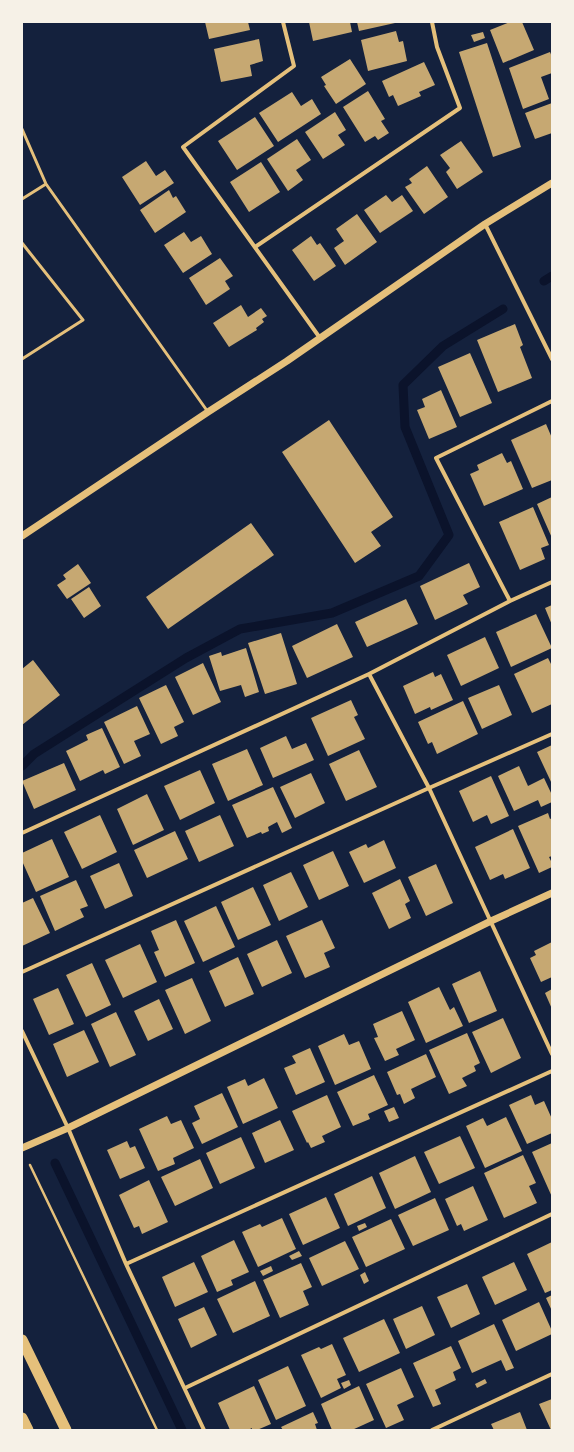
<svg xmlns="http://www.w3.org/2000/svg" width="574" height="1452" viewBox="0 0 574 1452" font-family="'Noto Sans',sans-serif">
<style>
.lines{fill:none;stroke-linecap:round;stroke-linejoin:round}
.stream{stroke:#0b132b;stroke-width:9}
.building{fill:#c6a872}
.path{stroke:#e5c07b;stroke-width:2.5}
.service{stroke:#e5c07b;stroke-width:3}
.minor{stroke:#e5c07b;stroke-width:4}
.tertiary{stroke:#e5c07b;stroke-width:7}
.trunk{stroke:#e5c07b;stroke-width:11}
</style>
<rect width="100%" height="100%" fill="#14213d"/>
<g class="lines">
<path class="stream" d="M544 281 552 276
M22 766 34 754 186 658 240 629 332 613 419 576 449 535 405 427 403 385 443 346 503 309
M55 1163 182 1430"/>
</g>
<path class="building" d="M205 22H248L250 30 209 39Z
M309 22H350L352 32 313 41Z
M357 22H395V23L359 31Z
M510 22H522L534 50 503 63 490 30Z
M396 31 399 42 403 41 407 61 368 71 361 40Z
M483 32 485 38 474 42 471 35Z
M259 39 263 61 250 65 252 76 221 82 214 49Z
M487 43 521 147 493 157 459 52Z
M550 52 552 57V73L541 77 549 99 523 109 509 68Z
M350 59 366 84 336 104 324 86 326 85 321 77Z
M424 62 435 85 419 92 421 96 398 106 393 95 389 97 382 81Z
M368 91 385 119 381 121 389 133 378 140 375 136 365 142 343 107Z
M292 92 301 106 312 99 321 114 278 142 259 113Z
M552 103V133L535 139 525 113Z
M335 112 346 130 338 135 345 145 323 159 305 132Z
M255 117 274 146 237 170 218 141Z
M297 139 311 160 296 170 303 180 288 191 267 159Z
M461 141 483 172 457 189 446 172 450 168 440 155Z
M146 161 156 176 165 170 174 183 140 205 122 177Z
M261 162 280 192 249 212 230 182Z
M427 166 448 197 424 214 405 187 412 183 409 179Z
M169 190 173 198 176 196 186 212 155 233 140 210Z
M386 195 392 202 402 195 413 211 380 233 364 210Z
M357 214 377 242 345 265 334 248 344 241 336 229Z
M184 232 191 242 201 236 212 254 183 273 164 245Z
M311 236 317 245 320 243 336 266 314 281 292 250Z
M220 258 233 276 225 281 230 289 206 305 189 278Z
M241 305 248 317 261 308 267 316 262 319 264 322 256 328 257 330 229 347 213 323Z
M515 324 523 345 520 347 532 378 498 392 477 340Z
M470 353 492 403 460 417 438 367Z
M441 390 457 427 429 439 417 410 425 407 422 399Z
M329 420 393 517 371 532 381 546 355 563 282 452Z
M546 424 552 438V480L532 488 511 440Z
M502 453 507 463 511 461 523 489 484 506 470 474 479 470 477 465Z
M552 497V538L537 504Z
M533 507 549 545 541 548 545 559 520 570 499 522Z
M251 523 274 555 168 629 146 597Z
M469 563 480 587 463 595 468 604 435 620 420 586Z
M78 564 91 583 67 599 57 585 66 579 63 575Z
M89 587 101 606 84 618 71 599Z
M406 599 418 624 367 647 355 622Z
M552 605V625L545 608Z
M536 614 552 648 511 667 496 632Z
M337 624 353 657 307 678 292 646Z
M281 633 297 684 265 694 248 643Z
M485 637 499 668 461 686 447 655Z
M246 648 259 692 245 697 241 685 220 691 209 656 221 652 222 656Z
M548 658 552 666V704L532 713 514 674Z
M33 660 60 695 22 725V669Z
M203 663 221 702 193 715 175 677Z
M433 672 435 677 441 674 453 700 431 710 430 707 415 714 403 686Z
M166 685 184 722 174 727 178 736 161 744 139 698Z
M499 685 512 715 482 729 468 698Z
M351 700 358 715 354 717 365 739 328 756 311 718Z
M463 701 478 734 437 754 432 742 428 744 418 722Z
M137 706 150 734 134 741 141 756 124 764 104 722Z
M102 728 120 767 105 774 103 770 80 781 66 751 88 740 86 735Z
M286 736 292 749 306 743 314 760 273 778 260 748Z
M552 745V784L537 752Z
M247 749 263 785 228 801 212 764Z
M359 750 377 787 346 801 329 764Z
M64 763 76 790 34 809 22 781Z
M519 766 528 786 544 778 552 795V802L541 807 538 800 514 811 498 776Z
M200 770 215 803 180 820 164 786Z
M311 773 325 803 295 818 280 787Z
M491 776 509 816 491 824 487 815 473 822 459 791Z
M273 787 292 828 282 833 277 822 268 827 269 831 262 834 261 832 247 838 232 805Z
M147 794 164 830 133 845 117 809Z
M548 813 550 819 552 818V856L549 857 552 863V867L539 873 518 826Z
M100 815 117 852 82 869 64 832Z
M220 815 234 846 199 862 185 831Z
M513 829 530 868 505 879 503 874 490 880 475 847Z
M175 831 188 859 147 878 134 850Z
M52 839 69 877 36 892 22 861V853Z
M384 840 396 868 364 883 349 852 366 844 368 848Z
M333 851 349 886 319 900 303 865Z
M119 863 133 896 105 909 90 876Z
M436 864 453 903 426 916 408 877Z
M291 872 308 907 279 921 263 885Z
M400 879 410 901 405 904 411 918 389 929 372 893Z
M76 880 88 906 80 909 84 917 55 931 40 896Z
M253 887 271 925 238 940 221 902Z
M33 898 50 933 22 946V903Z
M216 906 235 947 203 962 184 921Z
M176 920 195 963 165 977 154 952 159 950 151 931Z
M322 920 335 948 324 953 330 967 305 978 286 936Z
M277 940 292 973 262 987 247 954Z
M552 942V977L541 982 530 958 536 955 534 951Z
M140 944 157 982 123 998 105 960Z
M238 957 254 994 225 1007 209 971Z
M92 963 111 1005 86 1017 66 975Z
M480 971 497 1011 469 1023 452 984Z
M192 978 211 1021 185 1034 165 990Z
M439 987 450 1010 454 1007 463 1026 426 1043 408 1002Z
M58 988 74 1024 49 1035 33 999Z
M552 989V1009L545 993Z
M159 999 173 1029 148 1041 134 1011Z
M402 1011 415 1040 396 1049 399 1055 385 1061 374 1038 378 1037 373 1024Z
M116 1012 136 1055 110 1067 91 1024Z
M503 1018 521 1058 491 1073 472 1032Z
M84 1030 99 1062 67 1077 53 1044Z
M467 1033 480 1063 474 1066 476 1071 462 1078 467 1086 449 1094 429 1050Z
M344 1034 349 1045 359 1041 371 1069 335 1085 318 1046Z
M310 1048 325 1082 296 1095 284 1068 296 1063 292 1056Z
M426 1054 436 1077 411 1089 415 1098 404 1104 400 1094 397 1095 387 1072Z
M374 1075 388 1105 368 1114 370 1119 353 1126 337 1092Z
M264 1078 278 1108 243 1124 227 1087 245 1079 248 1086Z
M222 1093 238 1127 202 1144 192 1123 200 1119 194 1106Z
M327 1095 341 1127 322 1136 325 1142 311 1148 308 1142 307 1143 292 1111Z
M531 1095 535 1105 544 1101 552 1119V1133L527 1144 509 1105Z
M394 1107 399 1118 389 1122 384 1111Z
M167 1116 171 1124 181 1120 194 1148 173 1158 175 1164 158 1171 139 1129Z
M506 1117 522 1151 485 1168 466 1126 483 1118 487 1126Z
M280 1120 294 1150 265 1163 252 1133Z
M460 1136 475 1168 439 1184 424 1152Z
M241 1137 255 1168 220 1184 206 1153Z
M127 1141 130 1148 135 1146 145 1168 120 1179 107 1150Z
M552 1143V1197L532 1152Z
M523 1155 536 1183 529 1186 537 1203 504 1218 484 1173Z
M415 1156 431 1192 395 1209 379 1173Z
M200 1159 213 1188 175 1206 161 1177Z
M372 1176 386 1208 348 1226 334 1194Z
M149 1180 168 1222 142 1234 139 1226 134 1228 119 1195Z
M473 1186 488 1220 464 1231 461 1224 457 1226 445 1199Z
M326 1197 340 1228 303 1245 289 1214Z
M435 1198 449 1230 413 1246 398 1215Z
M282 1218 296 1249 258 1267 242 1232 260 1224 262 1227Z
M391 1219 405 1249 366 1267 352 1237Z
M365 1223 367 1227 359 1231 357 1226Z
M234 1240 249 1272 231 1280 233 1285 217 1292 201 1256Z
M345 1241 359 1269 322 1286 309 1258Z
M552 1242V1290L545 1293 527 1254Z
M299 1251 302 1256 292 1260 289 1256Z
M194 1262 208 1292 175 1307 162 1277Z
M514 1262 527 1290 495 1305 482 1277Z
M301 1263 312 1287 303 1291 309 1305 280 1318 263 1280Z
M271 1266 273 1271 263 1276 260 1271Z
M365 1272 369 1281 364 1284 360 1275Z
M255 1281 270 1316 233 1333 217 1299Z
M467 1284 480 1314 451 1328 437 1297Z
M552 1295V1311L546 1298Z
M539 1302 552 1331V1334L516 1351 502 1320Z
M422 1306 435 1335 406 1349 393 1319Z
M204 1307 217 1335 191 1348 178 1319Z
M384 1319 400 1353 359 1372 343 1338Z
M494 1324 514 1368 506 1371 501 1360 472 1373 458 1341Z
M332 1344 346 1375 337 1379 341 1388 321 1398 301 1355 319 1347 321 1349Z
M451 1346 461 1368 453 1372 456 1380 435 1390 441 1404 433 1407 413 1363Z
M288 1366 306 1406 276 1420 258 1380Z
M401 1368 414 1397 397 1405 404 1420 386 1428 366 1384Z
M485 1379 487 1383 477 1388 475 1384Z
M349 1380 351 1385 344 1389 341 1383Z
M254 1386 271 1424 257 1430H252V1428L248 1430H230L218 1403Z
M359 1386 374 1420 352 1430H332L321 1404Z
M552 1399V1430H551L539 1404Z
M313 1412 318 1423 315 1424 317 1430H283L281 1427Z
M520 1412 527 1430H494L491 1424Z"/>
<g class="lines">
<path class="path" d="M30 1165 157 1430"/>
<path class="service" d="M22 129 46 184 208 412
M22 199 46 184
M22 243 83 320 22 359"/>
<path class="minor" d="M283 22 294 66 183 147 320 338
M485 224 552 359
M255 247 460 108 437 47 432 22
M510 601 436 458 552 401
M369 674 429 788 552 1054
M22 833 369 674 510 601 552 582
M22 972 429 788 552 734
M22 1031 68 1128 126 1264 204 1430
M126 1264 552 1071
M185 1388 552 1214
M432 1430 552 1374"/>
<path class="tertiary" d="M22 536 208 412 287 361 485 224 552 183
M22 1148 68 1128 491 921 552 893"/>
<path class="trunk" d="M22 1340 66 1430
M22 1418 28 1430"/>
</g>
<rect width="574" height="1452" fill="none" stroke="#f6f1e7" stroke-width="46"/>
</svg>
